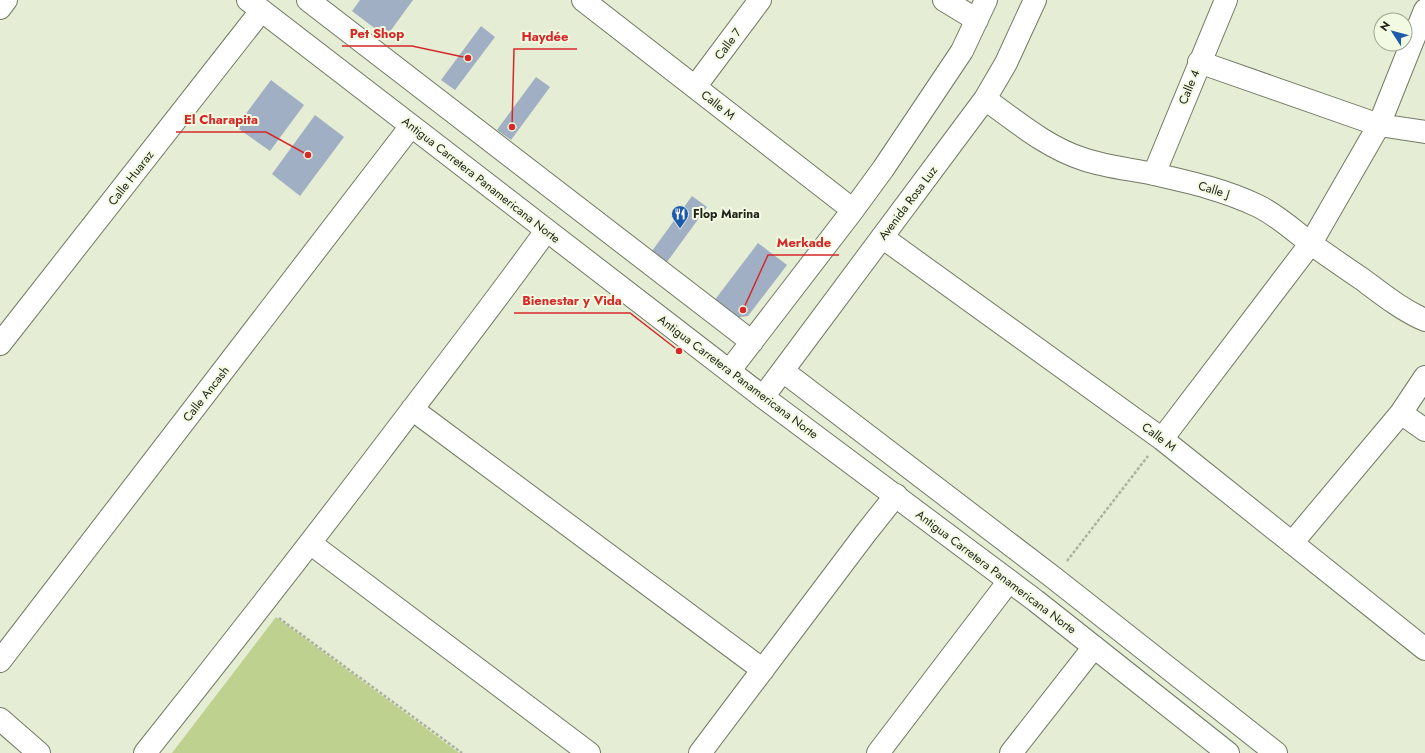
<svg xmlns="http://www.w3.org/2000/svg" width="1425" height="753" viewBox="0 0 1425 753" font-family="Jost,sans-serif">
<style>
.green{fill:#bed18e}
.building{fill:#a0afc3}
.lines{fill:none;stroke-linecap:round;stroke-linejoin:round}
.minor-casing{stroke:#737a64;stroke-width:24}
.major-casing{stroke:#737a64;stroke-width:24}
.path{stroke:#aab19d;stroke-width:2.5;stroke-dasharray:3 2;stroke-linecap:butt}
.minor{stroke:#fff;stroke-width:22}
.major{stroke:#fff;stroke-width:22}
.labels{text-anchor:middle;stroke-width:4;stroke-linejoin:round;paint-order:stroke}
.street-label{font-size:12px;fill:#22251c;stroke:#f2fae1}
.poi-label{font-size:12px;font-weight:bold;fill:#22251c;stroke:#f2fae1;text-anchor:start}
.leader{fill:none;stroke:#d62828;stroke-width:1.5}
.callout-dot{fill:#d62828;stroke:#f2fae1;stroke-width:1.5}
.callout-label{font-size:13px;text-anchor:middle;font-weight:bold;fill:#d62828;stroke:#f2fae1;stroke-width:4;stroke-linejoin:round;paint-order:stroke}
</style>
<rect width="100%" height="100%" fill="#e5edd4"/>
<path class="green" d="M276 617 459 753H172Z"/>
<path class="building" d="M360 0H413L386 37 352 11Z
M481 26 495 37 455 90 441 80Z
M536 77 550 87 511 140 497 130Z
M271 80 304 105 270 151 236 127Z
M315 115 344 137 300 196 272 174Z
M692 196 707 207 667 262 652 251Z
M758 243 787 265 748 316 735 318 714 301Z"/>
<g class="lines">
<g class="minor-casing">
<path id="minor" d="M308 0 752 342
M583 0 853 210
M944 0 977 20
M0 8 6 0
M1199 62 1379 125 1425 132
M695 87 760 0
M985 99C1016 121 1046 147 1083 159 1106 167 1130 169 1154 174 1189 182 1225 190 1258 206 1277 215 1293 230 1310 243 1327 255 1344 267 1362 279 1382 294 1402 310 1425 320
M1154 174 1226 0
M882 237 1162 439 1425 649
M0 344 261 11
M730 370 853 210 883 169 962 51 986 0
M783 371 1054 578 1276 753
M763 397 985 99 1006 63 1035 0
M412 409 763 670
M1401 413 1425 430
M1162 439 1311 243 1379 125 1425 10
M310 543 589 753
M1292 543 1401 413 1425 377
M0 661 411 126
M0 719 39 753
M145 753C224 654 302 554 379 453 435 379 492 306 546 231
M700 753 865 534 896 495
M878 753 1009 581
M1011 753 1094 647"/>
</g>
<g class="major-casing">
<path id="major" d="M248 0 763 397 1036 601 1228 753"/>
</g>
<path class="path" d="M1067 561 1148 456
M279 618 462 753"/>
<use href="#minor" class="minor"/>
<use href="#major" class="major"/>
</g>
<defs>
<g id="restaurant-pin" transform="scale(0.9)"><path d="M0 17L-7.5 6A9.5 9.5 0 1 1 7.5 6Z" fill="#1e5aac" stroke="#f2fae1"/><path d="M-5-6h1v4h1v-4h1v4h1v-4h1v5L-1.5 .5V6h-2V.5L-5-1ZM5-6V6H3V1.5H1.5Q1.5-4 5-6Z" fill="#fff"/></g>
</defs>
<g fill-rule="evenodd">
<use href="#restaurant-pin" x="680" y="214"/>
</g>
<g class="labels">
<g class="street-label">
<text transform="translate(728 44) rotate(-53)" y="4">Calle 7</text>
<text transform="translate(1189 87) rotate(-68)" y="4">Calle 4</text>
<text transform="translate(718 105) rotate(38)" y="4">Calle M</text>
<text transform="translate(131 178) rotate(-52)" y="4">Calle Huaraz</text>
<text transform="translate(481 180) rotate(38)" y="4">Antigua Carretera Panamericana Norte</text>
<text transform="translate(1214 190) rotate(17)" y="4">Calle J</text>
<text transform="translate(908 203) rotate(-53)" y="4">Avenida Rosa Luz</text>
<text transform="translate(738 377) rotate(37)" y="4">Antigua Carretera Panamericana Norte</text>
<text transform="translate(206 394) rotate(-52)" y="4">Calle Ancash</text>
<text transform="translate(1159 437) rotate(37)" y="4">Calle M</text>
<text transform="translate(996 572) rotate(37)" y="4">Antigua Carretera Panamericana Norte</text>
</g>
<g class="poi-label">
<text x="693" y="218">Flop Marina</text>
</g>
</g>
<path class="leader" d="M468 58L412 46H342M512 127L514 49H577M308 155L266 132H176M743 310L768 255H839M679 351L630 313H514"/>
<g class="callout-dot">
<circle cx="468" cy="58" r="4"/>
<circle cx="512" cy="127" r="4"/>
<circle cx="308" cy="155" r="4"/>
<circle cx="743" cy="310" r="4"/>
<circle cx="679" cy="351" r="4"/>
</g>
<g class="callout-label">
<text x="377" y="38">Pet Shop</text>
<text x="545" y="41">Haydée</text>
<text x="221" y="124">El Charapita</text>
<text x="804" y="247">Merkade</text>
<text x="572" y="305">Bienestar y Vida</text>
</g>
<g transform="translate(1393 32) rotate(306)"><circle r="19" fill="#f2fae1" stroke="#9fa592"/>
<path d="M0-3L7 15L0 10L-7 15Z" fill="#1e5aac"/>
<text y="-6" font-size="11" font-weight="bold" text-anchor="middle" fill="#22251c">N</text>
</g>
</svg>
